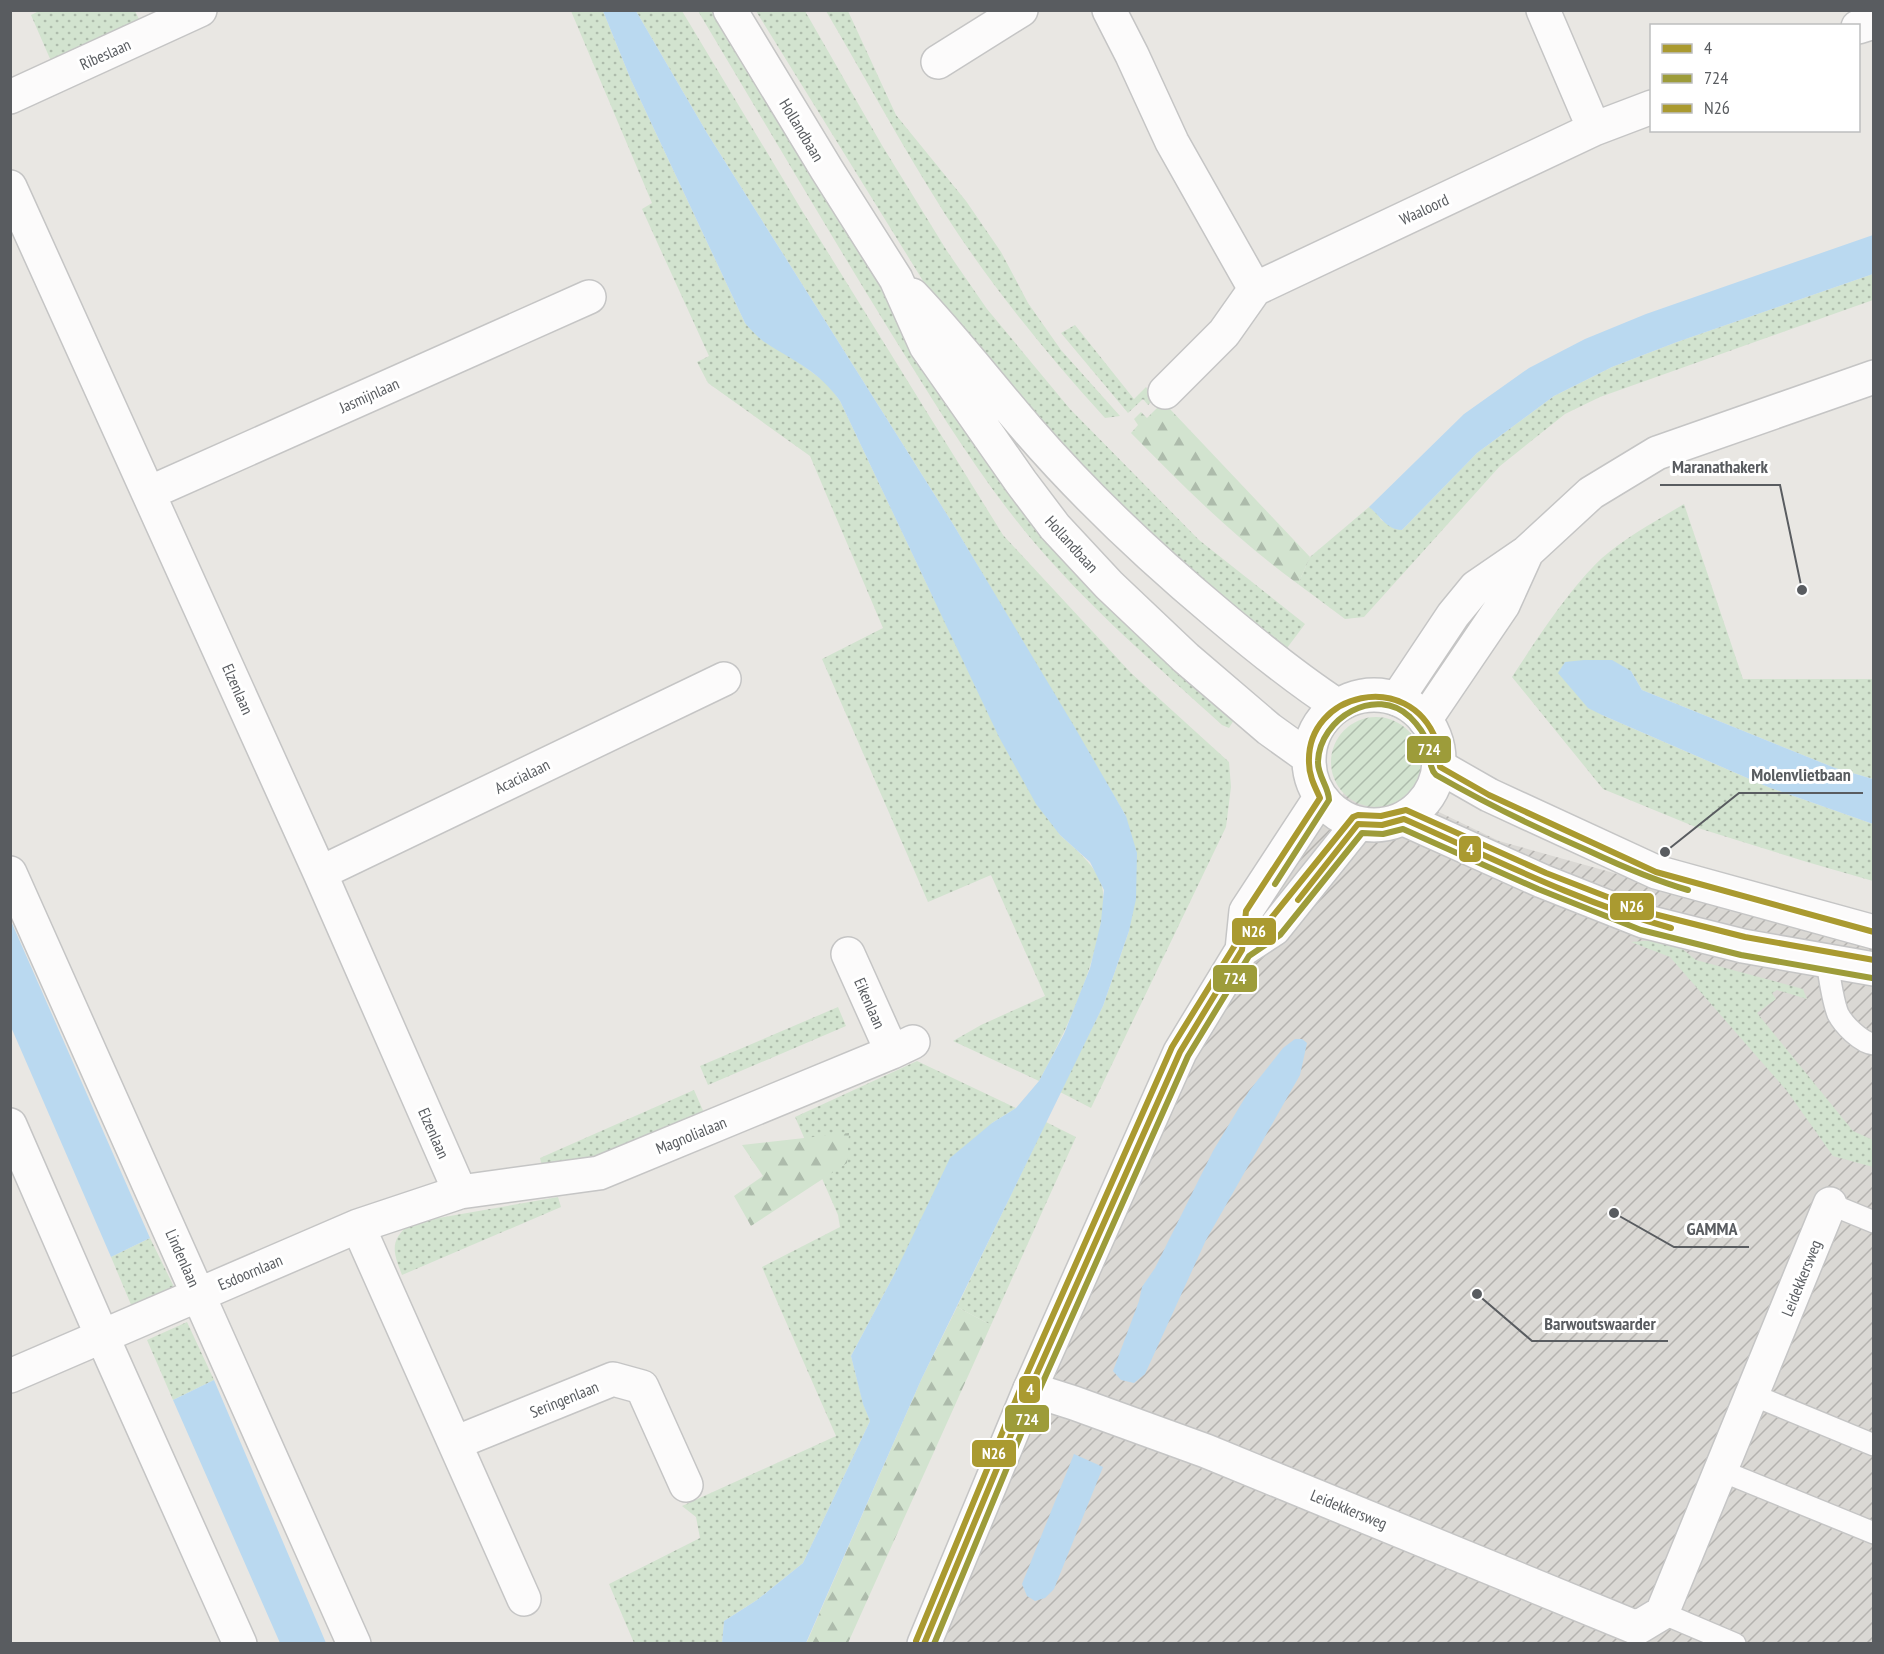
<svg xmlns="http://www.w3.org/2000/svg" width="1884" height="1654" viewBox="0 0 1884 1654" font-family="'PT Sans Narrow',sans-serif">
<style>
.industrial{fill:url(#industrial-furrows)}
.grass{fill:url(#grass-dots)}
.forest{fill:url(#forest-firs)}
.garden{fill:url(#garden-furrows)}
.water{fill:#bad9f0}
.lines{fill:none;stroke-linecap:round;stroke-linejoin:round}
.service-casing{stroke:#c5c5c5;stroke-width:24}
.minor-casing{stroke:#c5c5c5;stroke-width:36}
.tertiary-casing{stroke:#c5c5c5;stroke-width:36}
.secondary-casing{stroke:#c5c5c5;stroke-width:36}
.service{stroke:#fcfbfb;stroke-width:21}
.minor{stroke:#fcfbfb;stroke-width:33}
.tertiary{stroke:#fcfbfb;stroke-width:33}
.secondary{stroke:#fcfbfb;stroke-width:33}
.bus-1-casing{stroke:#fff;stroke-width:10}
.bus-2-casing{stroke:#fff;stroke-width:10}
.bus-3-casing{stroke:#fff;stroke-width:10}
.bus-1{stroke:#aa9a30;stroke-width:6}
.bus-2{stroke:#9d9c3a;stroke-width:6}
.bus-3{stroke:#aa9a30;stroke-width:6}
.labels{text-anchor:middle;stroke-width:6;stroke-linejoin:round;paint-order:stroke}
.street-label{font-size:16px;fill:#595c60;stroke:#fff}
.leader{fill:none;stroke:#595c60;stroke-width:2}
.callout-dot{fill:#595c60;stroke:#fff;stroke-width:2}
.callout-label{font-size:18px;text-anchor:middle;font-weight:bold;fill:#595c60;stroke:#fff;stroke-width:6;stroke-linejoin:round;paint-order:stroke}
.line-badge{stroke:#fff;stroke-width:2}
.badge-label{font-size:16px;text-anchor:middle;font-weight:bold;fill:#fff}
</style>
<defs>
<pattern id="industrial-furrows" width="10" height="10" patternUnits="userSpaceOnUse" patternTransform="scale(1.5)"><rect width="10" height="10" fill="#dad8d4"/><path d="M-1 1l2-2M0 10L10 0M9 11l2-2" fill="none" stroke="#b4b2af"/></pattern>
<pattern id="grass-dots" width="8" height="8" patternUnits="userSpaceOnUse" patternTransform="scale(1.5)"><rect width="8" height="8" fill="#d2e3cf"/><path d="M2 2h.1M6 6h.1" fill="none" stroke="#adbbab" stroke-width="1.8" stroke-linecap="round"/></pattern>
<pattern id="forest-firs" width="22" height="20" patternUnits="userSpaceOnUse" patternTransform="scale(1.5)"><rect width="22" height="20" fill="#d2e3cf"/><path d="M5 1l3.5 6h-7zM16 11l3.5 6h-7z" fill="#adbbab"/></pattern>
<pattern id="garden-furrows" width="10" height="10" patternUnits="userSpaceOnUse" patternTransform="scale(1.5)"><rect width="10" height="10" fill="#d2e3cf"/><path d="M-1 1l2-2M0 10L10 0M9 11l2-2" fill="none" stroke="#adbbab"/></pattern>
</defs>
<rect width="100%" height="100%" fill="#e9e7e3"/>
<path class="industrial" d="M1358 773 1499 841 1873 945V1643L926 1644 1238 941Z"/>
<path class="grass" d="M41 10 135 11 141 23 51 61 31 15Z
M571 11H603L631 80 745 323 828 384 840 401 931 593 1060 835C1075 849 1101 869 1103 892 1105 906 1101 923 1098 937 1086 988 1064 1035 1039 1081L953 1041 981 1025 1045 996 991 875 928 902 822 659 883 628 810 456 708 383 697 362 709 356 642 209 652 203Z
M636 11H682L801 209 1003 535 1131 673 1229 762 1231 787 1226 827 1091 1108 1060 1092 1103 1006 1129 931 1126 816 953 524 707 133Z
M698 11H713L914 342 1237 715 1229 728 1222 725C1155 664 1086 605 1028 535 976 472 934 402 891 333 825 226 762 118 698 11Z
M756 11H805L883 147 947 251 987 309 1070 409 1199 540 1305 624 1284 652 1181 570 986 363 925 284Z
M826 11H848L896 115 966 201 1001 252 1028 303 1061 350 1120 416 1105 418C1047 354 992 287 945 214 903 148 866 79 826 11Z
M1873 274V300L1600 397 1565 414 1500 466 1364 617 1345 619 1298 584 1310 557 1369 507 1378 514 1381 520 1402 530 1477 453 1554 396 1612 367 1677 342Z
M1075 325 1134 399 1146 387 1155 398 1148 405 1143 399 1128 413 1061 333Z
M1684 504 1743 679H1873V779L1835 768 1642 690 1631 671 1602 715 1768 787 1873 824V881L1807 862 1698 828 1603 789 1512 677C1537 639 1569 589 1602 558 1626 537 1656 521 1684 504Z
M1670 939 1696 960 1803 989 1807 999 1777 990 1772 993 1776 999 1757 1013 1853 1131 1873 1140V1167L1833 1156 1787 1091 1670 957 1631 942Z
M838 1007 846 1026 708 1085 700 1066Z
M917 1061 1016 1108 992 1123 895 1273 851 1356 863 1403 870 1421 803 1563 757 1600 724 1621 722 1643H634L609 1584 700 1538 696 1517 682 1506 836 1436 762 1267 840 1227 838 1215 795 1117Z
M694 1090 705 1115 610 1155 542 1166 540 1158Z
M1046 1122 1076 1137 991 1325 957 1307Z
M558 1197 561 1207 402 1275C393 1251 389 1242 410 1223Z
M150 1238 174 1287 156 1298 132 1307 111 1257Z
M187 1322 214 1380 173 1400 147 1340Z"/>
<path class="forest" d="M1166 399 1169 408 1310 557 1298 584C1237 540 1184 487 1131 433L1138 425 1134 419 1141 412 1147 418Z
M849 1133 847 1163 751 1226 734 1196 763 1176 742 1145Z
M957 1307 991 1325 848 1643 806 1644 921 1380Z"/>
<path class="garden" d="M1331 762a45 45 0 1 1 90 0a45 45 0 1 1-90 0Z"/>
<path class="water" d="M603 11H636L707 133 953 524 1074 726 1126 816 1137 853 1136 899 1129 931 1103 1006 921 1380 806 1643H722L724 1621 757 1600 803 1563 870 1421 863 1404 851 1356 895 1273 950 1158 992 1123 1016 1108 1039 1081 1064 1034 1090 968 1101 922 1104 890 1090 862 1060 835 1036 804 999 737 840 401C819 371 795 362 766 343 758 338 751 330 745 323L631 80Z
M1873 235V274L1677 342 1612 367 1554 396 1477 453 1402 530C1385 529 1381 516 1369 507L1464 414 1529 368 1585 339 1646 314Z
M1584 660H1612L1631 671 1642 690 1835 768 1873 779V824L1768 787 1602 715 1588 708 1558 673 1565 662Z
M11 921 150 1238 111 1257 11 1027Z
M1295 1039H1302L1307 1043 1300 1075 1206 1240 1145 1374 1134 1383 1121 1380 1113 1371 1139 1301 1142 1287 1155 1268 1213 1151 1249 1091 1283 1048Z
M214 1380 326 1643H280L173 1400Z
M1074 1454 1103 1467 1054 1589 1045 1598 1035 1601 1027 1596 1022 1584Z"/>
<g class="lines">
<g class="service-casing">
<path id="service" d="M1827 962C1830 978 1832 999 1838 1014 1843 1024 1861 1043 1874 1044
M1830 1204 1874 1222
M1753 1395 1874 1445
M1722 1471 1874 1533
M1662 1613 1735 1644"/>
</g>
<g class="minor-casing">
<path id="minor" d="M1109 10 1132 55 1172 142 1255 289
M1543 10 1594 129
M1858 27 1874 22
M938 62 1021 10
M10 97 200 10
M10 187 320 873 460 1192
M1165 392 1224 333 1255 289 1594 129 1652 107
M149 493 589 297
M10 873 354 1644
M320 873 724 679
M848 954 892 1052
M10 1125 102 1336 240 1644
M358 1226 524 1599
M10 1376 358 1226 460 1192 599 1173 892 1052 913 1042
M1030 1389 1074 1403 1206 1451 1637 1628 1662 1613 1830 1204
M455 1443 613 1379 642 1387 686 1485"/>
</g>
<g class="tertiary-casing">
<path id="tertiary" d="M1397 699 1453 615 1476 587 1527 552 1591 493 1657 453 1874 377
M1425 720 1503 605 1527 552
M1440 767 1489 795 1656 872 1874 932
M1404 819 1542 881 1643 921 1743 946 1874 969"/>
</g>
<g class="secondary-casing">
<path id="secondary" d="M730 10 827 170 896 279 926 346 1021 482 1055 527 1109 585 1186 658 1269 729 1308 757
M912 295C953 338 989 385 1028 430 1086 497 1151 558 1218 614 1257 647 1295 678 1338 706
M1309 760a65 65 0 1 1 130 0a65 65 0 1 1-130 0Z
M1242 950 1246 911 1320 798
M924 1644 1030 1389 1180 1052 1242 950 1274 929 1358 824"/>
</g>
<use href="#service" class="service"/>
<use href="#minor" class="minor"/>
<use href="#tertiary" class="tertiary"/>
<use href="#secondary" class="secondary"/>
<g class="bus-1-casing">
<path id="bus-1" d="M1298 900 1358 824 1382 825 1404 819C1492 858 1578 902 1671 928
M924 1644 1030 1389 1180 1052 1242 950 1246 911 1320 798C1315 787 1309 776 1309 763 1306 692 1409 669 1436 740 1439 748 1439 758 1440 767L1489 795 1656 872 1874 932"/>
</g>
<g class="bus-2-casing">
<path id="bus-2" d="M1275 884 1329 800C1329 787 1317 775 1318 761 1320 718 1376 685 1410 717 1417 724 1425 735 1428 744 1431 754 1428 767 1436 775 1485 803 1536 828 1589 851 1621 866 1653 880 1688 890
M934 1644 1038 1393 1188 1056 1249 956 1280 935 1362 833 1383 834 1403 829 1538 889 1641 930 1741 955 1872 978"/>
</g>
<g class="bus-3-casing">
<path id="bus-3" d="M916 1641 1022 1385 1172 1047 1235 945 1268 922 1353 817 1358 815 1381 816 1406 810 1546 873 1646 912 1745 937 1874 960"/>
</g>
<use href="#bus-1" class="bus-1"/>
<use href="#bus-2" class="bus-2"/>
<use href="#bus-3" class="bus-3"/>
</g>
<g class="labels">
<g class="street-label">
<text transform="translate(105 54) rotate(-24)" y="6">Ribeslaan</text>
<text transform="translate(802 130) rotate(59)" y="6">Hollandbaan</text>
<text transform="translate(1424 209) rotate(-25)" y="6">Waaloord</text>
<text transform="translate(369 395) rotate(-24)" y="6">Jasmijnlaan</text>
<text transform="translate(1072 544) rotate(48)" y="6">Hollandbaan</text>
<text transform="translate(238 689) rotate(66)" y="6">Elzenlaan</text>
<text transform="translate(522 776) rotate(-26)" y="6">Acacialaan</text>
<text transform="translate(870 1003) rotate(66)" y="6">Eikenlaan</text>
<text transform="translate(434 1133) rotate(66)" y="6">Elzenlaan</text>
<text transform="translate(691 1135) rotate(-22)" y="6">Magnolialaan</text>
<text transform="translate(183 1258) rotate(66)" y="6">Lindenlaan</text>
<text transform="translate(250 1272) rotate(-23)" y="6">Esdoornlaan</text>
<text transform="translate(1801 1278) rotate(-68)" y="6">Leidekkersweg</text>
<text transform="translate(564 1399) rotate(-22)" y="6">Seringenlaan</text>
<text transform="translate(1349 1509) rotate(22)" y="6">Leidekkersweg</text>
</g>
</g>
<path class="leader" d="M1802 590L1780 485H1660M1665 852L1739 793H1863M1614 1213L1674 1247H1749M1477 1294L1532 1341H1668"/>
<g class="callout-dot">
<circle cx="1802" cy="590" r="6"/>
<circle cx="1665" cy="852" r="6"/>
<circle cx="1614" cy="1213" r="6"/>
<circle cx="1477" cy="1294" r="6"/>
</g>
<g class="callout-label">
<text x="1720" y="473">Maranathakerk</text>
<text x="1801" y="781">Molenvlietbaan</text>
<text x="1712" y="1235">GAMMA</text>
<text x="1600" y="1330">Barwoutswaarder</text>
</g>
<g class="line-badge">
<rect x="1406" y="735" width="46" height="29" rx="6" fill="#9d9c3a"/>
<rect x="1458" y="835" width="24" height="28" rx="6" fill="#aa9a30"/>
<rect x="1609" y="892" width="46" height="29" rx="6" fill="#aa9a30"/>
<rect x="1231" y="917" width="46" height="29" rx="6" fill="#aa9a30"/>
<rect x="1212" y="964" width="46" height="29" rx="6" fill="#9d9c3a"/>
<rect x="1018" y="1375" width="23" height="29" rx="6" fill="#aa9a30"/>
<rect x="1004" y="1404" width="46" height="29" rx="6" fill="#9d9c3a"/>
<rect x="971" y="1439" width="46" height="29" rx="6" fill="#aa9a30"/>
</g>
<g class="badge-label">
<text x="1429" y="755">724</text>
<text x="1470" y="855">4</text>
<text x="1632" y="912">N26</text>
<text x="1254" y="937">N26</text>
<text x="1235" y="984">724</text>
<text x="1030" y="1395">4</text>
<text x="1027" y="1425">724</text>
<text x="994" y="1459">N26</text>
</g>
<rect width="1884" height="1654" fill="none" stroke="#595c60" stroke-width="24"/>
<rect x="1650" y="24" width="210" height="108" fill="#ffffff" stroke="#bdbebf" stroke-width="1.5"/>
<rect x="1662" y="44" width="30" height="9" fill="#aa9a30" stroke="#bdbebf" stroke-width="1.5"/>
<text x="1704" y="54" font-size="18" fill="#595c60">4</text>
<rect x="1662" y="74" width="30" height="9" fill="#9d9c3a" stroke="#bdbebf" stroke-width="1.5"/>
<text x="1704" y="84" font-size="18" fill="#595c60">724</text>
<rect x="1662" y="104" width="30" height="9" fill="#aa9a30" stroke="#bdbebf" stroke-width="1.5"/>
<text x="1704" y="114" font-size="18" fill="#595c60">N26</text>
</svg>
